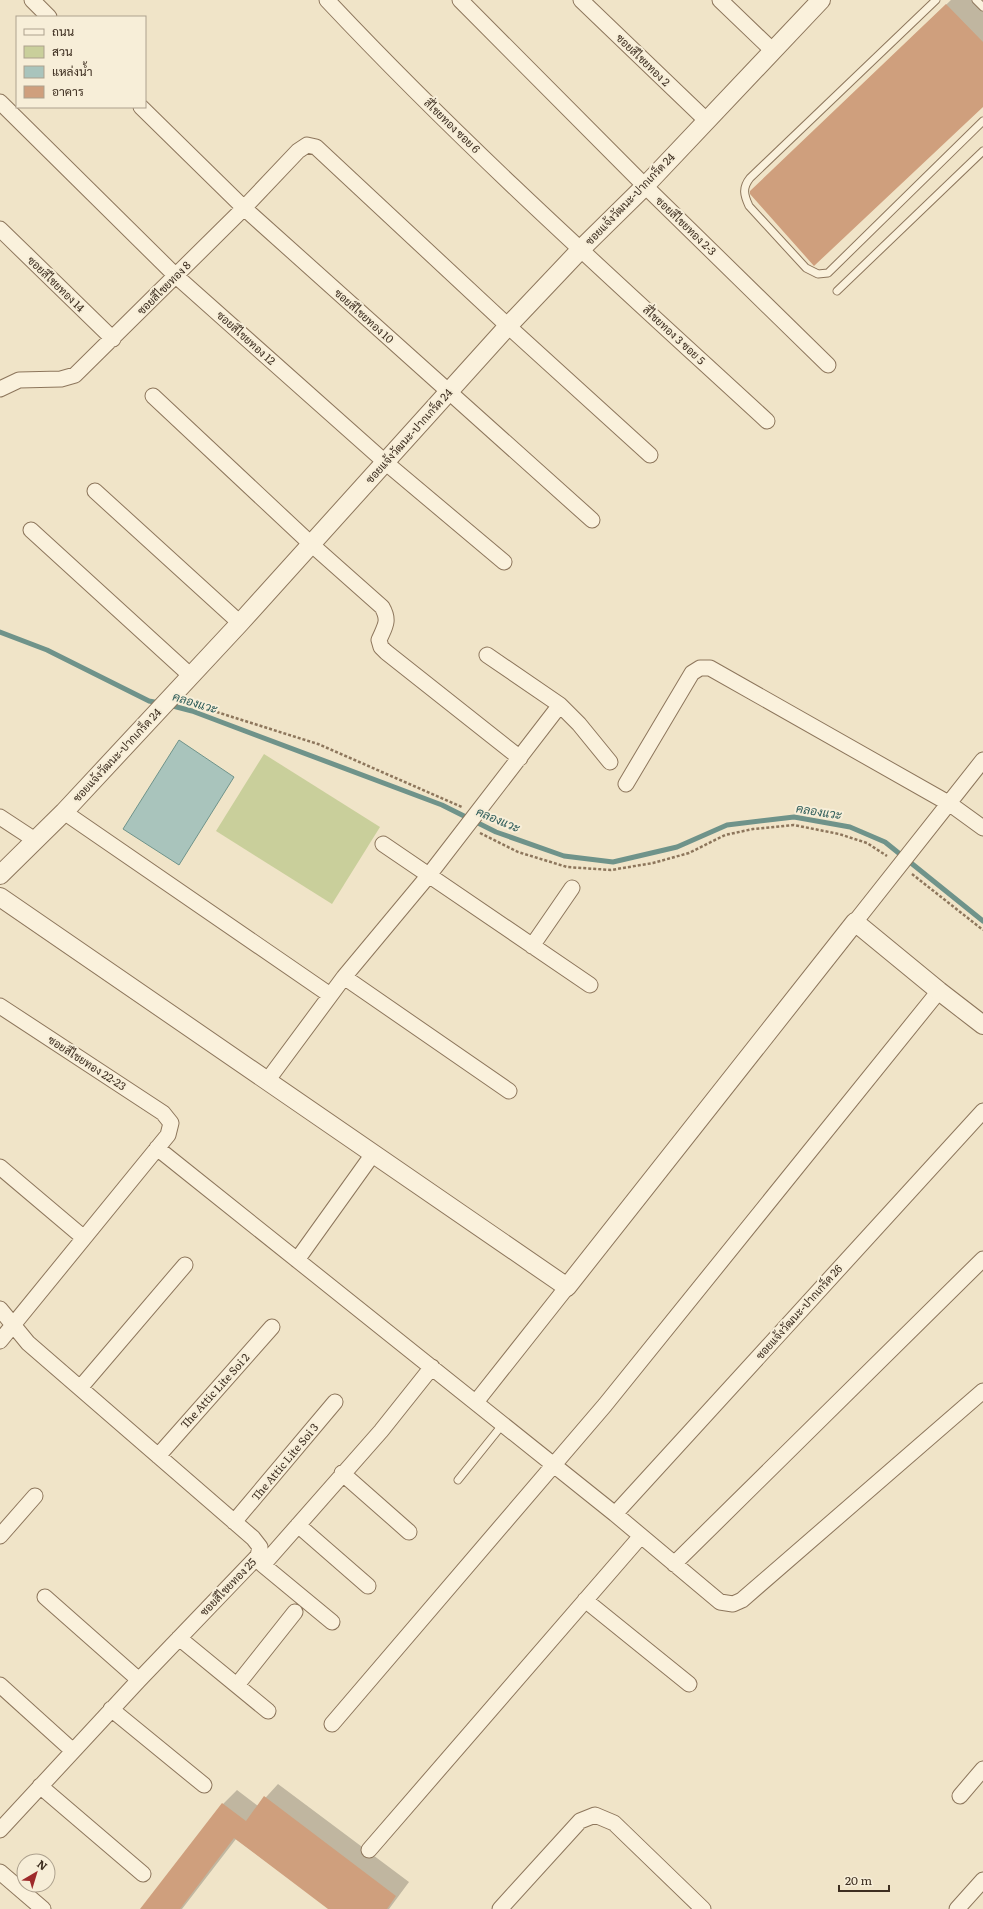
<svg xmlns="http://www.w3.org/2000/svg" width="983" height="1909" viewBox="0 0 983 1909" font-family="Literata,Sarabun,serif">
<style>
.green{fill:#c9cf9b}
.water{fill:#a9c4bc;stroke:#6f938a}
.shadow{fill:#0003}
.lines{fill:none;stroke-linecap:round;stroke-linejoin:round}
.stream{stroke:#6f938a;stroke-width:5}
.building{fill:#cf9f7d}
.service-casing{stroke:#8d765c;stroke-width:9}
.minor-casing{stroke:#8d765c;stroke-width:17}
.tertiary-casing{stroke:#8d765c;stroke-width:20}
.path{stroke:#8d765c;stroke-width:2.5;stroke-dasharray:3 2;stroke-linecap:butt}
.service{stroke:#faf1dc;stroke-width:7}
.minor{stroke:#faf1dc;stroke-width:15}
.tertiary{stroke:#faf1dc;stroke-width:18}
.labels{text-anchor:middle;stroke-width:4;stroke-linejoin:round;paint-order:stroke}
.street-label{font-size:11px;fill:#3d2e20;stroke:#f7eed8}
.water-label{font-size:12px;font-style:italic;fill:#2f5d5a;stroke:#f7eed8}
</style>
<rect width="100%" height="100%" fill="#f0e4c8"/>
<path class="green" d="M264 754 380 827 332 904 216 831Z"/>
<path class="water" d="M179 740 234 777 179 865 123 829Z"/>
<path class="shadow" d="M951 0H981L983 2V106L751 191Z
M278 1784 409 1882 389 1909H330L236 1839 182 1909H142L223 1804 237 1790 258 1806Z"/>
<g class="lines">
<path class="stream" d="M0 632 47 650 149 701 159 703
M169 705 192 711 442 805 496 832 564 856 613 862 677 847 727 825 794 817 850 827 885 842 983 921"/>
</g>
<path class="building" d="M946 4 983 42V107L814 266 750 194V191Z
M264 1796 396 1896 387 1909H328L234 1838 180 1909H140L222 1803 246 1821Z"/>
<g class="lines">
<g class="service-casing">
<path id="service" d="M936 0 750 178C742 188 744 195 749 206L806 268 818 274 828 273 983 121
M976 0 983 7
M837 291 983 151
M458 1480 503 1424"/>
</g>
<g class="minor-casing">
<path id="minor" d="M32 0 49 17
M327 0C466 148 618 284 767 421
M460 0 645 186 828 365
M581 0 706 120
M720 0 772 50
M0 102 176 276 385 462 504 562
M141 107 244 208 592 520
M0 229 113 339
M0 389 19 380 61 379 75 375 244 208 298 151 307 145 316 147 508 326 650 455
M153 396 311 544 382 607C390 621 385 626 379 640L381 647 386 652 520 758
M95 491 240 623
M31 530 191 676
M487 655 560 705 579 724 610 762
M626 784 692 673 700 668H710L950 804 983 828
M64 812 330 995
M0 817 35 840
M383 844 590 985
M855 922 983 760
M532 946 572 888
M344 977 509 1091
M0 1006 163 1113 171 1123 168 1135 0 1341
M267 1081 344 977 429 875 560 705
M157 1148 615 1514 720 1602 733 1604 742 1600 983 1391
M0 1167 84 1238
M297 1260 373 1154
M0 1309 28 1343 253 1538 260 1547 258 1556 139 1680 0 1830
M80 1388 185 1265
M476 1402 567 1287
M158 1456 272 1327
M342 1473 409 1532
M615 1514 983 1111
M234 1522 335 1402
M298 1525 368 1586
M0 1536 35 1496
M674 1564 983 1259
M45 1597 139 1680
M585 1600 689 1684
M332 1622 263 1565 381 1431 432 1367
M179 1638 268 1711
M0 1685 73 1751
M237 1685 295 1612
M111 1709 204 1785
M332 1724 605 1405 939 991
M40 1786 143 1874
M960 1796 983 1769
M369 1850 641 1536
M0 1872 43 1909
M500 1909 580 1821 595 1815 614 1823 703 1909
M957 1909 983 1880"/>
</g>
<g class="tertiary-casing">
<path id="tertiary" d="M0 875 64 812 240 623 508 326 581 249 645 186 821 0
M0 897 567 1287 855 922 939 991 983 1025"/>
</g>
<path class="path" d="M188 703 318 744 462 807
M480 833 518 852 567 867 611 870 653 863 689 853 725 835 753 829 794 825 839 834 867 843 887 856
M912 874 983 930"/>
<use href="#service" class="service"/>
<use href="#minor" class="minor"/>
<use href="#tertiary" class="tertiary"/>
</g>
<g class="labels">
<g class="street-label">
<text transform="translate(643 60) rotate(44)" y="4">ซอยสีไชยทอง 2</text>
<text transform="translate(452 126) rotate(44)" y="4">สี่ไชยทอง ซอย 6</text>
<text transform="translate(630 199) rotate(-46)" y="4">ซอยแจ้งวัฒนะ-ปากเกร็ด 24</text>
<text transform="translate(686 226) rotate(44)" y="4">ซอยสีไชยทอง 2-3</text>
<text transform="translate(56 284) rotate(44)" y="4">ซอยสีไชยทอง 14</text>
<text transform="translate(164 288) rotate(-45)" y="4">ซอยสีไชยทอง 8</text>
<text transform="translate(364 316) rotate(42)" y="4">ซอยสีไชยทอง 10</text>
<text transform="translate(674 335) rotate(43)" y="4">สี่ไชยทอง 3 ซอย 5</text>
<text transform="translate(246 338) rotate(42)" y="4">ซอยสีไชยทอง 12</text>
<text transform="translate(409 436) rotate(-48)" y="4">ซอยแจ้งวัฒนะ-ปากเกร็ด 24</text>
<text transform="translate(117 755) rotate(-47)" y="4">ซอยแจ้งวัฒนะ-ปากเกร็ด 24</text>
<text transform="translate(87 1063) rotate(33)" y="4">ซอยสีไชยทอง 22-23</text>
<text transform="translate(799 1312) rotate(-48)" y="4">ซอยแจ้งวัฒนะ-ปากเกร็ด 26</text>
<text transform="translate(215 1391) rotate(-48)" y="4">The Attic Lite Soi 2</text>
<text transform="translate(285 1462) rotate(-50)" y="4">The Attic Lite Soi 3</text>
<text transform="translate(228 1587) rotate(-46)" y="4">ซอยสีไชยทอง 25</text>
</g>
<g class="water-label">
<text transform="translate(195 703) rotate(17)" y="4">คลองแวะ</text>
<text transform="translate(819 812) rotate(9)" y="4">คลองแวะ</text>
<text transform="translate(498 820) rotate(23)" y="4">คลองแวะ</text>
</g>
</g>
<rect x="16" y="16" width="130" height="92" fill="#f7eed8" stroke="#ada18e"/>
<rect x="24" y="29" width="20" height="6" fill="#faf1dc" stroke="#ada18e"/>
<text x="52" y="36" font-size="12" fill="#3d2e20">ถนน</text>
<rect x="24" y="46" width="20" height="12" fill="#c9cf9b" stroke="#ada18e"/>
<text x="52" y="56" font-size="12" fill="#3d2e20">สวน</text>
<rect x="24" y="66" width="20" height="12" fill="#a9c4bc" stroke="#ada18e"/>
<text x="52" y="76" font-size="12" fill="#3d2e20">แหล่งน้ำ</text>
<rect x="24" y="86" width="20" height="12" fill="#cf9f7d" stroke="#ada18e"/>
<text x="52" y="96" font-size="12" fill="#3d2e20">อาคาร</text>
<g transform="translate(36 1873) rotate(38)"><circle r="19" fill="#f7eed8" stroke="#ada18e"/>
<path d="M0-3L7 15L0 10L-7 15Z" fill="#9e2a2b"/>
<text y="-6" font-size="11" font-weight="bold" text-anchor="middle" fill="#3d2e20">N</text>
</g>
<path d="M839 1885v6h50v-6" fill="none" stroke="#3d2e20" stroke-width="2"/>
<text x="845" y="1885" font-size="12" fill="#3d2e20" stroke="#f7eed8" stroke-width="3" paint-order="stroke">20 m</text>
</svg>
